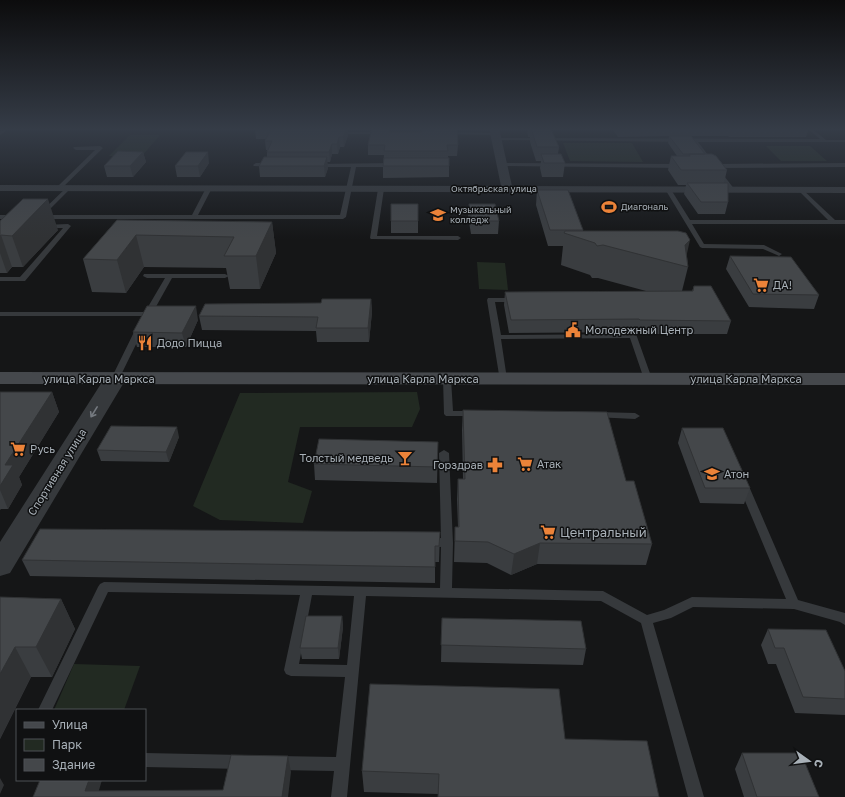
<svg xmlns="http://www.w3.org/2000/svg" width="845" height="797" viewBox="0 0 845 797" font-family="'Golos Text',sans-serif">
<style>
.green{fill:#222a22}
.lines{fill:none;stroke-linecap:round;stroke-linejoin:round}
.service{fill:#36393c;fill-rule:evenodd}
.minor{fill:#36393c;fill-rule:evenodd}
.tertiary{fill:#36393c;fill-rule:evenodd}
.secondary{fill:#45484c;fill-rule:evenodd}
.wall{fill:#3a3d40}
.shaded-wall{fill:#303234}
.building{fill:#44474a;stroke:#303234}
.oneway{stroke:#757a80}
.labels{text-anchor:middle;stroke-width:3;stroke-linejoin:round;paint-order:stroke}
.far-street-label{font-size:9px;fill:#a8b0b7;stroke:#101112}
.far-poi-label{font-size:9px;fill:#a8b0b7;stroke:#101112;text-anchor:start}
.poi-label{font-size:11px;fill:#a8b0b7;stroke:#101112;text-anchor:start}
.street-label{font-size:11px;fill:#a8b0b7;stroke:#101112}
.near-poi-label{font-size:13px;fill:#a8b0b7;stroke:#101112;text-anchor:start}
</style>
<rect width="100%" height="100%" fill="#151617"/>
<path class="green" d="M130 135H160L141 157 109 156Z
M563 143H632L643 162 570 161Z
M766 146H810L827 161H781Z
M477 262 505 263 508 290 479 289Z
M417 392 420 409 412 427H300L288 482 312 491 303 523 220 520 193 506 240 393Z
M74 664 140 666 124 710H54Z"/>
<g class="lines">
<path class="service" d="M6 128H10L0 135V132Z
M807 128H811L826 140H845V142H698L715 164 845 163V167L718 168 735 190 732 192 730 191 712 168 710 167V165L693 142 496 140 494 139 496 138 820 139Z
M336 132H381L383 133 381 134H334V133Z
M446 132 495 133 497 134 495 135 444 134V133Z
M74 147 100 146 103 148 61 189H57V187L95 150H76L73 148Z
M256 163H272L275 165 272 167 254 166 253 165Z
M501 163 680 164 683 166 680 168 499 166 498 165Z
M314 164 394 163 397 165 394 167H356L346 217 343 219H42L39 217 41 215 39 214 40 213 68 186 71 188 44 215H192L206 188 209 186 212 188 198 215H340L351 167H316L313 165Z
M381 187 384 189 377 236H458L461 238 458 240 371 239 370 238 378 189Z
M666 188H670L690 220H828L798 190 801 188 835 220H845V224H692L704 244 764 245 782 254 779 256 777 255 763 249 702 248 700 247 665 189Z
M0 215H15L18 217 15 219H0Z
M43 225 68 224 71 226 25 281H0V277H20L63 228H45L42 226Z
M144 274H225L229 276 225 278H172L153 312 157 314 146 319H143V316H0V312H145L165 278H147L143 276Z
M488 298H516L520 300 516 302H495L501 335 636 334 652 379 648 382 644 379 630 338 501 339 507 379 506 381H500L487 300Z
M137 326H140L144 328 119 379 118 381H112L111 379Z
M447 376 451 379 453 411H474L479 414 477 416H446L444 414 443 379Z
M597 412 635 413 640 416 635 419 594 417 592 415Z
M444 450 449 453 453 543 452 588 603 591 647 615 664 610 692 597 786 599 738 484 739 481H747L748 484 798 600 845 613V625L840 622 794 609 693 607 671 618 653 623 704 797H688L641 623 601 601 366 596 347 797H331L334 771 278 770 273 768 271 763 273 758 278 756 336 757 345 677 291 676 286 674 284 670 300 595 108 592 52 710H38L98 587 100 584 104 582 440 588 441 547 425 545 423 542 425 539 441 538 439 453ZM312 595 354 596 347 665 299 664Z
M145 753 242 755 247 757 249 762 247 767 242 769 145 767Z"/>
<path class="minor" d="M489 128H499L512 186 845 187V193L0 191V185L501 186Z"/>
<path class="tertiary" d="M115 373 123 374 126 379 10 573 0 576V542L104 379 107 374Z"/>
<path class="secondary" d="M0 372 845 373V385L0 384Z"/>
</g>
<path class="wall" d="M256 128H350L349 130H347L348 135 344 147H340L338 154H332L330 162H327L328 168 325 177H260L259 166 267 157V150H266L265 141 266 139H256L255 129Z
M372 128H391L390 132H422L434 130V128H457L458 145 457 156H448L449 166V177L383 178V166L384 155H368V145Z
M527 128H548L559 147 558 154 565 163 563 177H542L540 168 541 161H536L530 142V137H528Z
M612 128H809L806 137H729L728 136H680L727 170 724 183 728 202 725 214H698L684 194 686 185H678L668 170 671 156H677L668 143 669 136 618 137Z
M143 152 146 162 133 177H107L104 166Z
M209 163 200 177H177L175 166Z
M537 190 583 230V231L687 257 688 267 682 291H692L694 286 731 321 727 334H638L636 332 509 333 504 305 505 292 646 291 598 278H592L590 275 561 265 563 246H548L536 205Z
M469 204 499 221 498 234H471L468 216Z
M117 220 272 222 276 253 260 289H230L226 268 144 267 126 293 92 292 83 259Z
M0 221 58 230 23 267H12L7 273H0Z
M391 221H418V233H391Z
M730 256 819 295 814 309 749 307 726 269Z
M371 299 372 312 369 342H317L316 331 202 330 199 316Z
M198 320 186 347H137L133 332Z
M0 392H52L59 412 19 477 22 485 8 509H1L0 510Z
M463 410 626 481 652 544 646 565 537 564 511 575 487 563 454 562 455 527H458L457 499 458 479H463L462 430Z
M682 428 750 488 744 504 700 503 678 443Z
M179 437 169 462 101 461 97 450Z
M438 442 437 483 315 480 314 464Z
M440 532 439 562H435V583L30 576 22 560Z
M0 597 61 599 75 629 52 677H31L0 739Z
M342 616 343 627 339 659H302L300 648Z
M442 618 586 649 583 665 441 662Z
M768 629 845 671V715L795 713 776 664H768L761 645Z
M559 689 438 794 364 792 362 771Z
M742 753 819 797H744L735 769Z"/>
<path class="shaded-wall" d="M347 128 348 135 344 147 343 137Z
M339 137 340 147 338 154 337 144Z
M332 144V154L330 162 329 152Z
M143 152 146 162 133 177 130 166Z
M208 152 209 163 200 177 198 166Z
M327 157 328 168 325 177 324 166Z
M48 199 58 230 23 267 12 236Z
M272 222 276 253 260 289 256 256Z
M1 235 12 267 7 273 0 253V236Z
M136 235 144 267 126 293 117 260Z
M690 240 684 267 685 245Z
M371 299 372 312 369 342 368 328Z
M196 306 198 320 186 347 182 333Z
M52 392 59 412 19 477 22 485 8 509 0 490V486L5 465Z
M177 427 179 437 169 462 166 452Z
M540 543 537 564 511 575 514 554Z
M61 599 75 629 52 677 36 647Z
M342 616 343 627 339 659 338 648Z
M15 647 31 677 0 739V674Z
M288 756 291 772 288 797H282Z
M0 778 4 785 0 794Z
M89 780H102L97 797 85 791Z"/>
<path class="building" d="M256 128H347L343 137H339L337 144H332L329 152H267L272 141H265L271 129H255Z
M372 128H390L389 132H422V130H435V128H457L458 145H447L448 151H384L385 145H368Z
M531 128 551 129 559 147H537Z
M669 136H691L705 154H683Z
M118 151 143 152 130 166H104Z
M186 152H208L198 166H175Z
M541 154H561L565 163H544Z
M689 154H712L716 156 727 170H681L671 156H690Z
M264 157H327L324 166H259Z
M384 158H449V166H383Z
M687 183H728V202H701Z
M537 190H568L583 230H550Z
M23 199H48L12 236 1 235 0 236V221Z
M391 204H418V221H391Z
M469 204H495L499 221H472Z
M117 220 272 222 256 256H224L234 237 136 235 117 260 83 259Z
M565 231H678L686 233 690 240 685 245 688 267 603 245 597 246 595 243 564 233Z
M730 256 791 257 819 295 753 294Z
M694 286H711L731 321 640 320 639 319 511 320 505 292 693 291Z
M322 299H371L368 328H316L318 317 199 316 205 304 321 303Z
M147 306H196L182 333 133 332Z
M0 392H52L5 465H13L0 486Z
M463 410 607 412 626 481H634L652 544 540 543 514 554 488 542 455 541V527H459L458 479H465Z
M111 426 177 427 166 452 97 450Z
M682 428H723L750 488H705Z
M319 439 438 442 437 467 314 464Z
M40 529 440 532 439 546H435V567L22 560Z
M0 597 61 599 36 647H15L0 674Z
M306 616H342L338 648H300Z
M442 618 581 621 586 649 441 645Z
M768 629 826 630 845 671V699L803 697 784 648H775Z
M370 684 559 689 565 739 647 741 659 797H438L439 774 362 771Z
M742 753H801L819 797H757Z
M231 755 288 756 282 797H33L40 780H89L85 791 223 790Z"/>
<defs><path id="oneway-shaft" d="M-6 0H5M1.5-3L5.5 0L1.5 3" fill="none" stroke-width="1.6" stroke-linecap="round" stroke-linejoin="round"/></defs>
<use class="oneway" href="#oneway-shaft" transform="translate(94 412) rotate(122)"/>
<linearGradient id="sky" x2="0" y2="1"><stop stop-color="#0c0c0d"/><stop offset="0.54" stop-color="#353c47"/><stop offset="1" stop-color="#353c47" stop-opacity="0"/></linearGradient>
<rect width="845" height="239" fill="url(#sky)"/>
<defs>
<g id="stadium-bare" transform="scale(1.2)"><path d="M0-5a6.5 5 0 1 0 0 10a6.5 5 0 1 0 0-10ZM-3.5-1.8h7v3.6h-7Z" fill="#ec8339" stroke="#101112" stroke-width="2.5" paint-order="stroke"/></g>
<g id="university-bare" transform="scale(1.2)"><path d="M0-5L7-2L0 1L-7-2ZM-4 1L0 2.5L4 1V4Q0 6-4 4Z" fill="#ec8339" stroke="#101112" stroke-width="2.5" paint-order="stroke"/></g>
<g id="supermarket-bare" transform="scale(1.2)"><path d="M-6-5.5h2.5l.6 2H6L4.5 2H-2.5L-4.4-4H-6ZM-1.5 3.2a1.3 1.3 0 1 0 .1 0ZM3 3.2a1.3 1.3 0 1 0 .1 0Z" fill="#ec8339" stroke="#101112" stroke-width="2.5" paint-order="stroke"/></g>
<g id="civic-bare" transform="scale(1.2)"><path d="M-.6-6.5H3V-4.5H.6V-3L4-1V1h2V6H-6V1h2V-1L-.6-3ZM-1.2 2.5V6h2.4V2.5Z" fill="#ec8339" stroke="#101112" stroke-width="2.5" paint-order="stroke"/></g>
<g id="restaurant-bare" transform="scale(1.2)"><path d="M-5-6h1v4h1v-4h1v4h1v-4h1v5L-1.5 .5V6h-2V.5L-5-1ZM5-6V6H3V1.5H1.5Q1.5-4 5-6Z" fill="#ec8339" stroke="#101112" stroke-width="2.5" paint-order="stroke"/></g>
<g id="bar-bare" transform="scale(1.2)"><path d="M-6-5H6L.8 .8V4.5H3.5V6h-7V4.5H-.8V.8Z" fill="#ec8339" stroke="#101112" stroke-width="2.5" paint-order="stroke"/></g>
<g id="pharmacy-bare" transform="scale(1.2)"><path d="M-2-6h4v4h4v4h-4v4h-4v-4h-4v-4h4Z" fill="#ec8339" stroke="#101112" stroke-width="2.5" paint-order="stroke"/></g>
<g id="school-bare" transform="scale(1.2)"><path d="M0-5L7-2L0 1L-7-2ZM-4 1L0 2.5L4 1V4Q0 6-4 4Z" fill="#ec8339" stroke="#101112" stroke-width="2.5" paint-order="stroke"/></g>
</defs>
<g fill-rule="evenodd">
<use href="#stadium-bare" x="609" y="207"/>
<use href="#university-bare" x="438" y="215"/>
<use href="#supermarket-bare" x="761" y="285"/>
<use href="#civic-bare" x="573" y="330"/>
<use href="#restaurant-bare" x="145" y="343"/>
<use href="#supermarket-bare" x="18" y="449"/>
<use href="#bar-bare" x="405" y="458"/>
<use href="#supermarket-bare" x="525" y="464"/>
<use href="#pharmacy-bare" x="495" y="465"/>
<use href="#school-bare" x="712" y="474"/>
<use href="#supermarket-bare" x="548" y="532"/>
</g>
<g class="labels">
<g class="far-street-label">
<text x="494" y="192">Октябрьская улица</text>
</g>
<g class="far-poi-label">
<text x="621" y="210">Диагональ</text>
<text x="450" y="213">Музыкальный<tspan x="450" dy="10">колледж</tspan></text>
</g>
<g class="poi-label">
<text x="773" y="289">ДА!</text>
<text x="585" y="334">Молодежный Центр</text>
<text x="157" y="347">Додо Пицца</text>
<text x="30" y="453">Русь</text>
<text x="393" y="462" text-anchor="end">Толстый медведь</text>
<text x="537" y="468">Атак</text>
<text x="483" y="469" text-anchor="end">Горздрав</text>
<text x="724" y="478">Атон</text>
</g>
<g class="street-label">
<text x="99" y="383">улица Карла Маркса</text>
<text x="423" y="383">улица Карла Маркса</text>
<text x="746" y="383">улица Карла Маркса</text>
<text transform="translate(57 472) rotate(-58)" y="4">Спортивная улица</text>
</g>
<g class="near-poi-label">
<text x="560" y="537">Центральный</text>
</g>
</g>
<rect x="16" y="709" width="130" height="72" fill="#101112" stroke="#4d5154"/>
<rect x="24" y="722" width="20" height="6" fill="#45484c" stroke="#4d5154"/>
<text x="52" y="729" font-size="12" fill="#a8b0b7">Улица</text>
<rect x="24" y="739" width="20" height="12" fill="#222a22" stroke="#4d5154"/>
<text x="52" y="749" font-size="12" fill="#a8b0b7">Парк</text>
<rect x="24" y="759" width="20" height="12" fill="#44474a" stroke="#4d5154"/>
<text x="52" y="769" font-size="12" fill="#a8b0b7">Здание</text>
<g transform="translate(809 761) rotate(104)" stroke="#101112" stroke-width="3" paint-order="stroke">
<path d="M0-3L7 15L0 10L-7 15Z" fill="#a8b0b7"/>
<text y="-6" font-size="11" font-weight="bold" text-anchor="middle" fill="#a8b0b7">С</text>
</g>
</svg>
